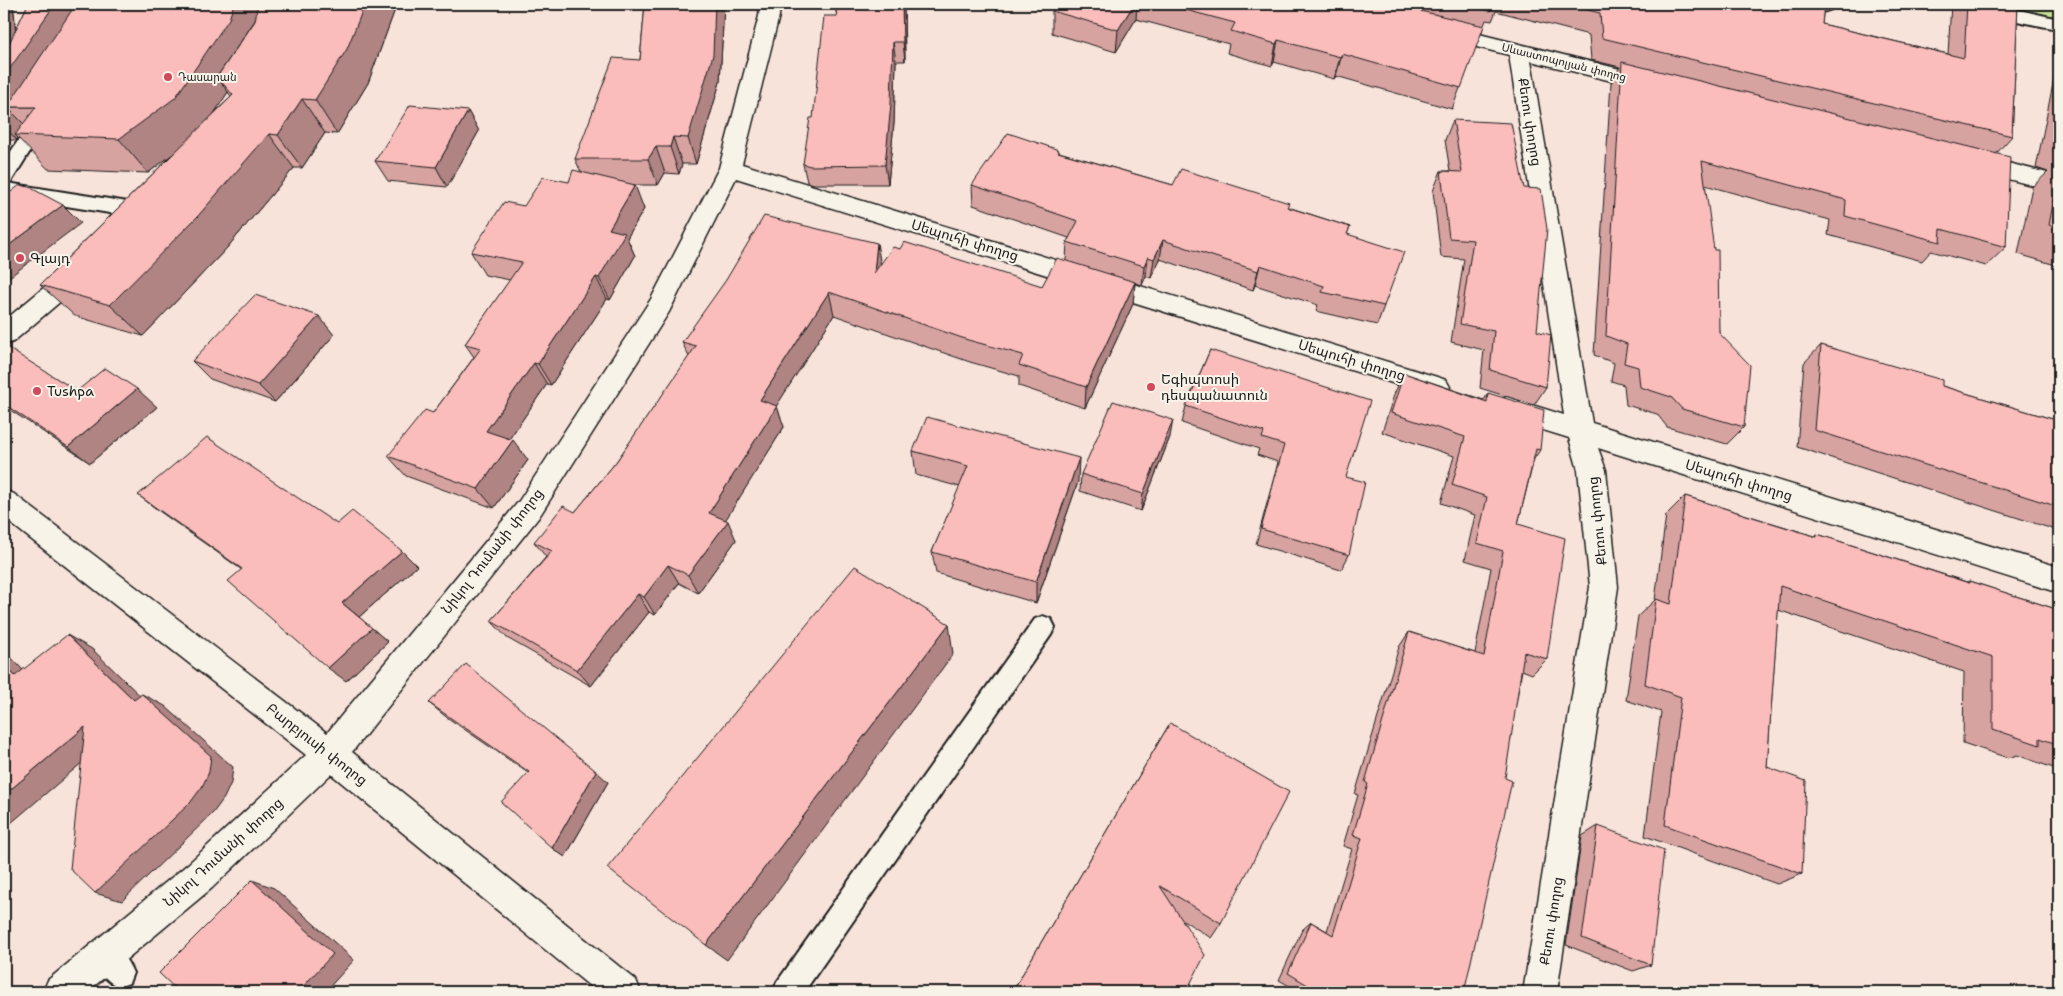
<svg xmlns="http://www.w3.org/2000/svg" width="2063" height="996" viewBox="0 0 2063 996" font-family="'Shantell Sans','Noto Sans Armenian',sans-serif">
<style>
.green{fill:#c8e197;stroke:#727e5a}
.lines{fill:none;stroke-linecap:round;stroke-linejoin:round}
.service-casing{stroke:#1c1c1c;stroke-width:4}
.minor-casing{stroke:#1c1c1c;stroke-width:3}
.service{fill:#f7f3e8;fill-rule:evenodd}
.minor{fill:#f7f3e8;fill-rule:evenodd}
.wall{fill:#d7a3a1;stroke:#1c1c1c;fill-rule:evenodd}
.shaded-wall{fill:#af8483;stroke:#1c1c1c}
.building{fill:#fabdbb;stroke:#1c1c1c}
.poi-dot{fill:#d1495b;stroke:#f7f3e8;stroke-width:2}
.labels{text-anchor:middle;stroke-width:4;stroke-linejoin:round;paint-order:stroke}
.far-street-label{font-size:11px;fill:#1c1c1c;stroke:#f7f3e8}
.far-poi-label{font-size:11px;fill:#1c1c1c;stroke:#f7f3e8;text-anchor:start}
.street-label{font-size:14px;fill:#1c1c1c;stroke:#f7f3e8}
.poi-label{font-size:14px;fill:#1c1c1c;stroke:#f7f3e8;text-anchor:start}
</style>
<rect width="100%" height="100%" fill="#f8e3da"/>
<filter id="ink" filterUnits="userSpaceOnUse"><feTurbulence type="fractalNoise" baseFrequency=".02" numOctaves="2"/><feDisplacementMap in="SourceGraphic" scale="10" xChannelSelector="R" yChannelSelector="G"/><feConvolveMatrix kernelMatrix="1 2 1 2 8 2 1 2 1" color-interpolation-filters="sRGB"/></filter>
<g filter="url(#ink)">
<path class="green" d="M2007 4H2059V18L2007 6Z"/>
<g class="lines">
<g class="service-casing">
<path id="service" d="M1797 4H1837C1829 16 1811 11 1799 8Z
M1983 4H2004L2015 9 2059 19V29C2042 26 1991 19 1983 4Z
M41 113 47 115 50 119 11 182 7 183 147 205 154 207 157 212 154 217 147 219 4 196V162L35 115Z
M1043 616 1051 619 1055 627 1051 635 804 992H773L777 982 1035 619Z
M105 941C119 947 127 959 133 973L129 983 119 987C105 981 97 969 91 955L95 945Z"/>
</g>
<g class="minor-casing">
<path id="minor" d="M760 4H780L779 16 742 164 1437 377 1446 380 1450 387 1446 394 1437 397 736 178 669 312 539 517 352 752 636 980 641 992H597L331 774 212 888 87 992H43L48 980 188 864 306 755 4 518V490L14 494 327 733 519 501 651 299 719 168 759 16Z
M1443 25 1652 77 1660 79 1663 84 1660 89 1652 91 1531 61 1592 423 2059 567V593L1598 448 1606 470 1618 587 1557 992H1523L1590 587 1578 470 1569 438 1498 416 1494 408 1498 400 1507 397 1564 415 1509 55 1436 37 1433 32 1436 27Z
M1973 154 2059 176V192L1965 168 1962 162 1965 156Z
M80 262 89 265 92 271 89 277 13 342 4 345V321L71 265Z"/>
</g>
<use href="#service" class="service"/>
<use href="#minor" class="minor"/>
</g>
<path class="wall" d="M4 4H13L16 29 28 4H397L368 83 337 134 325 133 302 168H294L226 249 143 336 75 316 40 285 174 153 148 173 48 169 18 138 17 140H4ZM228 92 231 97 213 114Z
M645 4H724L720 82 696 164H682L679 174 665 173 658 185H633L644 209 627 238 635 256 610 300 607 299 551 385 547 384 509 439 528 460 494 508 406 476 388 456 433 413 474 357 465 344 510 280 485 275 471 252 524 206 569 182 581 172 575 159 640 60Z
M834 4H904L905 61H896L894 123 888 184H814L807 182 803 164 837 16Z
M1057 4H1824L1822 24 1948 54 1951 4H2018L2012 136 1996 154 2006 247 1986 266 1931 251 1922 261 1828 235 1830 220 1705 185 1719 333 1744 427 1727 444 1667 427 1657 414 1626 405 1624 385 1611 381 1614 363 1594 355 1611 83 1620 67 1591 60 1589 35 1496 11 1492 21 1486 20 1452 109 1336 76 1334 79 1274 62 1272 66 1227 53 1229 44 1136 19 1116 52 1052 33V11Z
M2059 54V266L2018 254 2032 187 2048 172 2036 168Z
M468 111 479 131 447 187 388 181 375 161Z
M1453 120 1537 331 1546 387 1534 405 1480 388 1484 350 1451 342 1464 259 1441 257 1433 191 1441 171H1450L1445 140Z
M1059 152 1173 185 1288 207 1350 227 1347 234 1384 306 1377 325 1316 311 1318 305 1255 285 1253 290 1160 259 1151 278 1146 276 1142 285 1135 283 1133 304 1085 408 1019 386V376L970 362 834 315 776 406 784 427 725 520 736 540 698 593 679 583 655 615 649 612 591 686 507 638 491 621 546 557 534 542 575 512 616 462 689 357 682 342 880 265 1042 286 1066 260 1067 242 1069 238 973 205 972 185Z
M334 335 275 402 210 379 192 361Z
M1821 345 1942 386 2059 421V531L1797 447 1804 363Z
M4 349 77 391 157 407 90 463 4 406Z
M1210 350 1346 477 1349 555 1341 570 1256 544 1278 462 1257 455 1259 449 1182 423 1186 406Z
M1404 373 1484 400 1488 393 1540 450 1534 459 1518 524 1547 659 1532 674 1522 670 1464 992H1300L1279 980 1302 930 1311 922 1327 931 1352 849 1343 846 1358 795 1355 794 1399 647 1409 632 1475 653 1491 568 1465 560 1475 515 1441 503 1454 456 1382 432 1395 392Z
M1170 437 1141 511 1080 491 1081 474Z
M913 451 1078 482 1036 603 936 573 932 552 960 487 916 475Z
M138 495 337 524 402 551 417 566 359 617 388 642 346 681 242 570 159 511Z
M1685 496 1815 536 1817 534 1967 582 1969 581 2059 610V770L2017 755 2008 758 1963 743 1964 672 1778 610 1767 767 1802 874 1777 884 1645 836 1661 712 1626 700 1638 616 1655 600 1666 515Z
M429 703 608 782 565 857 552 848 528 773 445 716Z
M1170 723 1221 923 1211 938 1183 920 1012 992Z
M1598 826 1651 965 1633 971 1566 945 1582 836Z"/>
<path class="shaded-wall" d="M4 4H13L18 56 55 4H92L36 107H7L26 126 15 135 18 138 17 140 4 127Z
M234 4H266L217 77 228 92 202 132 148 173 119 139Z
M365 4H397L368 83 337 134 315 100Z
M715 4H724L720 82 696 164 688 138Z
M902 4H904L905 61 903 42Z
M1134 4H1137L1136 19 1116 52 1118 30Z
M1278 40 1274 62 1272 66 1276 44Z
M893 42 896 61 894 123 888 184 885 165Z
M1342 54 1336 76 1334 79 1340 57Z
M302 99 325 133 302 168 278 135Z
M468 111 479 131 447 187 436 167Z
M269 134 294 168 226 249 143 336 110 305Z
M673 137 682 164 679 174 670 147Z
M656 147 665 173 658 185 648 159Z
M635 185 644 209 627 238 635 256 610 300 599 278 609 229Z
M63 205 81 223 4 281V249Z
M1163 240 1160 259 1151 278 1154 259Z
M877 243 881 266 874 273Z
M1148 257 1146 276 1142 285 1144 266Z
M1260 265 1255 285 1253 290 1258 271Z
M596 277 607 299 551 385 538 364Z
M1135 282 1133 304 1085 408 1086 387Z
M829 292 834 315 767 421 760 400Z
M319 316 334 335 275 402 258 385Z
M534 363 547 384 501 451 486 431Z
M137 389 157 407 90 463 68 447Z
M777 406 784 427 718 532 709 513Z
M1173 420 1170 437 1141 511 1143 494Z
M513 440 528 460 494 508 478 489Z
M1079 458 1078 482 1036 603V582Z
M728 521 736 540 698 593 688 575Z
M402 551 417 566 359 617 342 603Z
M668 565 679 583 655 615 644 597Z
M638 594 649 612 591 686 577 670Z
M949 624 953 654 727 960 706 945Z
M372 628 388 642 346 681 328 668Z
M67 635 92 649 157 712 134 700Z
M4 650 41 689 15 676 4 664Z
M142 694 165 706 233 767 231 783 224 798 213 813 122 901 95 893Z
M85 727 110 739 11 823 4 821V795Z
M596 771 608 782 565 857 552 848Z
M252 880 274 888 354 960 325 992H298Z"/>
<path class="building" d="M28 4H55L4 77V54Z
M76 4H234L229 19 175 98 119 139 15 135 36 107H7Z
M258 4H365L347 49 315 100 302 99 278 135 269 134 198 216 110 305 40 285 233 95 217 77 255 21Z
M645 4H715L713 55 688 138 673 137 670 147H656L648 159H575L613 58 640 60Z
M835 4H902L903 42H893L891 104 885 165 810 166 803 164 810 118H813L824 16H837Z
M1057 4H1134L1118 30 1052 11Z
M1163 4H1391L1484 26 1461 88 1342 54 1340 57 1278 40 1276 44 1231 31 1235 23Z
M1461 4H1492L1490 11Z
M1564 4H1824L1822 24 1964 58 1967 4H2018L2012 136 1602 38 1600 13Z
M1622 62 2010 157 2006 247 1941 229 1940 242 1845 216 1846 200 1702 161 1714 250H1718L1719 333 1750 365 1744 427 1682 409 1671 397 1640 387 1638 367 1624 363 1627 344 1606 336Z
M410 105 468 111 436 167 375 161Z
M1453 120 1511 123 1524 188 1541 189 1547 229 1537 331 1551 335 1546 387 1490 370 1494 331 1460 324 1473 240 1449 238 1441 171 1462 172Z
M1008 133 1059 150 1058 152 1173 185 1181 169 1289 203 1287 207 1350 227 1347 234 1404 252 1384 306 1322 292 1324 286 1260 265 1258 271 1163 240 1154 259 1148 257 1144 266 1067 242 1078 221 972 185Z
M573 170 635 185 609 229 625 233 599 278 596 277 538 364 534 363 486 431 513 440 478 489 388 456 425 410 433 413 481 348 465 344 522 262 471 252 504 202 524 206 543 177 569 182Z
M2059 173V228L2049 225Z
M20 185 29 187 63 205 4 249V197Z
M764 216 877 243 874 273 893 247 900 249 904 242 1042 286 1057 258 1135 282 1086 387 1019 365 1023 355 968 340 829 292 760 400 777 406 709 513 728 521 688 575 668 565 644 597 638 594 577 670 491 621 552 551 534 542 563 506 575 512 616 462 696 346 682 342 726 280Z
M255 295 319 316 258 385 192 361Z
M1821 345 1942 380V386L2059 421V507L1814 430Z
M6 347 77 391 105 368 137 389 68 447 4 404V349Z
M1210 350 1370 401 1346 477 1365 482 1349 555 1261 529 1284 445 1262 438 1264 432 1186 406Z
M1404 373 1487 402 1488 393 1544 410 1540 450 1536 449 1518 524 1565 538 1547 659 1524 652 1505 778 1512 781 1464 992H1319L1288 973 1311 922 1333 935 1362 838 1353 835 1368 784 1365 782 1409 632 1484 656 1503 551 1477 543 1487 497 1452 485 1465 437 1391 413Z
M1113 401 1173 420 1143 494 1081 474Z
M927 417 1079 458 1036 582 932 552 968 466 913 451Z
M207 437 337 524 352 511 402 551 342 603 372 628 328 668 228 581 242 569 138 495Z
M1685 496 1817 537V534L1969 583V581L2059 610V745L2040 738V745L1993 729V657L1780 586 1767 767 1806 781 1802 874 1665 825 1681 697 1645 684 1656 599 1671 604Z
M855 566 949 624 706 945 607 868Z
M67 635 134 700 142 694 211 756 209 772 202 787 190 803 95 893 70 869 85 727 4 795V664L15 676Z
M466 664 596 771 552 848 501 802 529 772 429 703Z
M1170 723 1289 792 1221 923 1160 886 1205 955 1186 992H1012Z
M1598 826 1664 850 1651 965 1582 938Z
M252 880 333 954 298 992H179L159 973Z
M1772 991 1788 992H1773Z"/>
</g>
<g class="poi-dot">
<circle cx="168" cy="77" r="5"/>
<circle cx="20" cy="258" r="5"/>
<circle cx="1151" cy="387" r="5"/>
<circle cx="37" cy="391" r="5"/>
</g>
<g class="labels">
<g class="far-street-label">
<text transform="translate(1564 62) rotate(14)" y="4">Սևաստոպոլյան փողոց</text>
</g>
<g class="far-poi-label">
<text x="178" y="81">Դասարան</text>
</g>
<g class="street-label">
<text transform="translate(1530 122) rotate(81)" y="5">Քեռու փողոց</text>
<text transform="translate(965 240) rotate(17)" y="5">Սեպուհի փողոց</text>
<text transform="translate(1352 360) rotate(17)" y="5">Սեպուհի փողոց</text>
<text transform="translate(1739 480) rotate(17)" y="5">Սեպուհի փողոց</text>
<text transform="translate(1597 521) rotate(-96)" y="5">Քեռու փողոց</text>
<text transform="translate(492 551) rotate(-52)" y="5">Նիկոլ Դումանի փողոց</text>
<text transform="translate(317 744) rotate(38)" y="5">Բարբյուսի փողոց</text>
<text transform="translate(223 852) rotate(-42)" y="5">Նիկոլ Դումանի փողոց</text>
<text transform="translate(1551 921) rotate(-81)" y="5">Քեռու փողոց</text>
</g>
<g class="poi-label">
<text x="30" y="263">Գլայդ</text>
<text x="1161" y="384">Եգիպտոսի<tspan x="1161" dy="16">դեսպանատուն</tspan></text>
<text x="47" y="396">Tushpa</text>
</g>
</g>
<rect width="2063" height="996" fill="none" stroke="#f7f3e8" stroke-width="20"/>
<rect x="10" y="10" width="2043" height="976" fill="none" stroke="#1c1c1c" stroke-width="2" filter="url(#ink)"/>
</svg>
